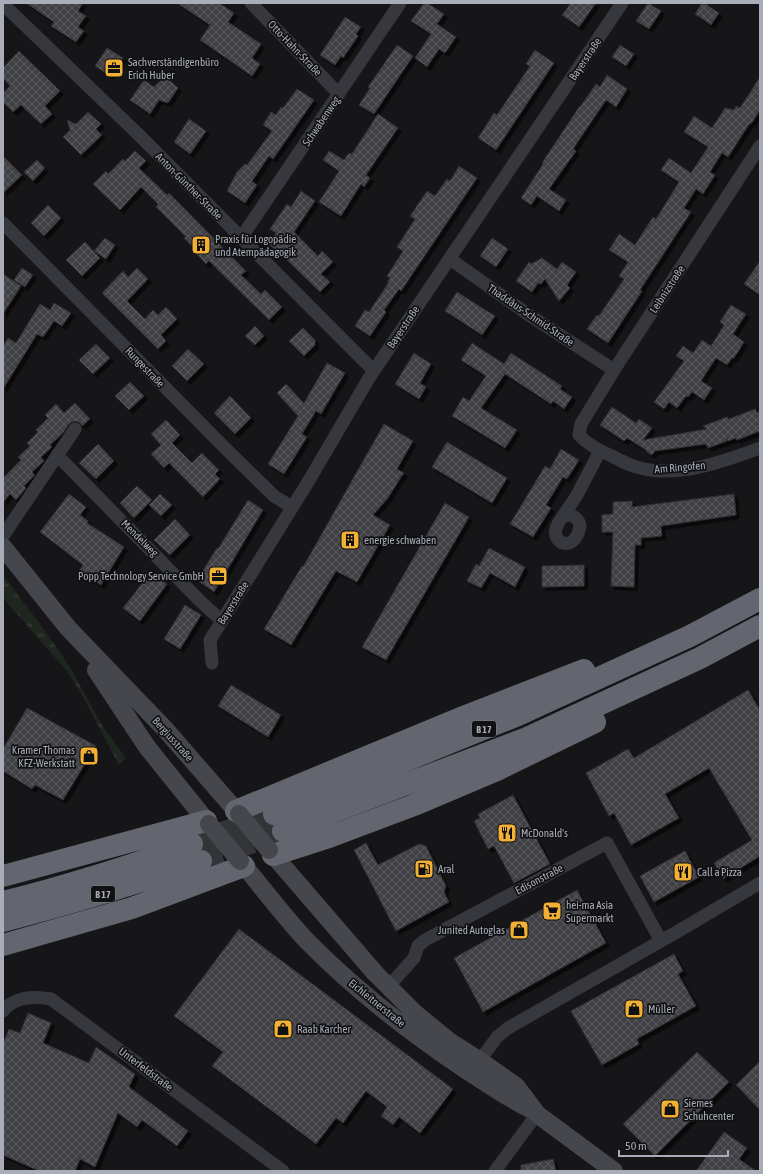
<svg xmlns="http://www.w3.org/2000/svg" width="763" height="1174" viewBox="0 0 763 1174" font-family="'Asap Condensed',sans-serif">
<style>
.grass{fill:url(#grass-tufts)}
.building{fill:url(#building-cross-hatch);stroke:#303034;filter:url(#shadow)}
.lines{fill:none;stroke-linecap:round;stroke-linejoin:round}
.highway-tunnel{stroke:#333438;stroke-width:22;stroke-dasharray:22 11;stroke-linecap:butt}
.street{stroke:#37383d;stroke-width:13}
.secondary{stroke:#45474d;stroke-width:18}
.highway{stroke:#63666e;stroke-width:22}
.secondary-bridge{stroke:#45474d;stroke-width:18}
.labels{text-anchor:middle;stroke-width:3.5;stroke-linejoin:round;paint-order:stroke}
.shield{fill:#111113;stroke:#7b7e86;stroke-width:1}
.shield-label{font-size:10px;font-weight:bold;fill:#a8adb8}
.street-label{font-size:11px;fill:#a8adb8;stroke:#111113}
.poi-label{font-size:11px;fill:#a8adb8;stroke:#111113;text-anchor:start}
</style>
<defs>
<pattern id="grass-tufts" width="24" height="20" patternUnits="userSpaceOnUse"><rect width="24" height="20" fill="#1e261f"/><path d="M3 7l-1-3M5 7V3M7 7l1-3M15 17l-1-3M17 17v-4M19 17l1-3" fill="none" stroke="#3c433d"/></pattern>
<pattern id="building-cross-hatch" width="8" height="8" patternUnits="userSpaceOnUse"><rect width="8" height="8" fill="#404145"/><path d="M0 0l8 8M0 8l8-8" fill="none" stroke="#595a5e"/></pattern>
<filter id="shadow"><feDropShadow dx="3.5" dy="3.5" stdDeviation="0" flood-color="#0009"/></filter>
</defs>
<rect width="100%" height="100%" fill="#161618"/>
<path class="grass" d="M3 575 46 632 71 669 103 727 126 758 119 765 83 697 67 671 3 598Z"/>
<path class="building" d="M26 3H83L78 11 86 16 78 27 84 31 76 42 51 26 54 22Z
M177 3H219L234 13 228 22 261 44 252 58 260 64 252 76 200 40 210 25Z
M424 3H427L444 14 437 24 456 37 445 53 439 49 427 67 415 58 431 34 411 21Z
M571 3H596L579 27 562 15Z
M648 3 661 11 649 29 636 21Z
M702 3H704L719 13 711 25 695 14Z
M345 17 361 27 356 34 358 36 343 58 341 56 335 65 320 55Z
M397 45 413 56 374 114 359 105 370 88 368 87Z
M620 45 634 54 626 66 612 57Z
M107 48 123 58 110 76 95 66Z
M535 50 554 63 496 150 478 138 494 113 497 115 530 66 526 64Z
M19 51 60 91 45 106 52 114 41 124 21 105 13 112 3 102V93L10 86 3 78V68Z
M607 75 627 89 616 107 606 100 573 149 576 151 549 189 566 200 559 211 537 196 531 205 521 198 543 164 542 163 579 107H580L596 84 600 87Z
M165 76 178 88 168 103 159 100 150 114 130 100 144 80 154 87Z
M760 77V110L751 124 750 123 728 157 722 153 710 172 715 175 703 194 696 189 684 208 691 212 640 290 642 291 608 343 587 329 597 315 599 316 624 279 619 276 628 262 609 250 619 234 635 245 653 217 656 219 679 182 661 170 669 158 691 173 708 147 684 132 694 116 712 128 725 108 734 110 736 106 740 108Z
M297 89 314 100 273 159 269 156 252 181 257 185 245 203 227 191 237 172 245 164 247 165 272 131 263 125 271 112 276 115 281 107 283 108Z
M88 112 101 124 96 129 102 135 81 155 63 137 70 130 67 120 76 124Z
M378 114 398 128 366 175 370 178 364 187 361 184 341 216 319 202 339 171 323 160 329 151 344 160 349 153 352 154Z
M189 119 206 131 190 154 174 142Z
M135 151 146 161 139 168 167 195 169 193 246 271 241 275 261 294 265 290 282 307 269 320 209 261 206 264 194 251 195 249 184 238 186 237 156 207 158 204 141 187 120 210 93 184 106 171 108 174 123 159 125 161Z
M3 156 22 175 3 193Z
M37 160 45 168 33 181 24 172Z
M459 166 477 178 401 291 399 289 384 310 386 312 370 336 355 326 365 310 369 312 389 282H387L390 278 387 276 403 251 397 247 415 219 410 216 427 191 435 196 447 179 450 181Z
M301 191 315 201 294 232 318 256 322 251 333 262 321 274 330 282 320 292 281 254 268 244 276 233 270 229 287 204 291 207Z
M48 205 61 218 44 236 31 223Z
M105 238 115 245 106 259 94 251Z
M492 238 508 249 496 267 480 256Z
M85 242 100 258 82 276 66 260Z
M542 258 557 269 562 262 576 272 567 285 570 288 559 301 545 279 541 284 538 283 532 292 516 281 529 262 531 264Z
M760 261V295L744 284Z
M22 268 33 275 25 287 14 280Z
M137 268 148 279 127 301 145 319 153 310 158 315 166 307 177 319 161 335 166 341 158 349 102 293 123 271 128 277Z
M3 274 21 286 3 314Z
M457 292 495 316 482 335 445 311Z
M54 303 71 313 62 326 54 321 43 337 37 334 3 389V346L8 338 16 343 40 304 50 310Z
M731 305 746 314 733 334 744 342 734 358H732L727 365 716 358 701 381 712 388 704 400 692 392 688 397 686 396 677 408 669 402 664 409 654 402 684 361 676 356 683 346 693 353 702 340 711 346 724 325 720 322Z
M255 326 264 336 255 345 245 336Z
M303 328 315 340V345L304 356 289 341Z
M472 343 504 364 511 353 562 386 560 389 572 397 564 409 553 401 551 404 505 374 481 408 517 430 505 448 452 416 463 397 469 401 486 376 461 360Z
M96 344 110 358 93 374 79 360Z
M188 349 204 364 187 381 172 366Z
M414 353 431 364 420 383 426 387 419 399 395 384Z
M327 363 345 373 321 414 316 411 302 434 307 437 284 474 268 464 298 416 277 393 286 384 304 403Z
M130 382 144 396 129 410 115 396Z
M230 396 251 418 235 434 214 413Z
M75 403 90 419 82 426 80 423 76 421 72 422 69 424 63 433 50 445 52 447 41 457 44 461 32 472 35 475 24 486 26 488 22 493 16 500 10 494 3 502V478L21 460 18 457 30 446 27 443 38 432 36 430 48 418 45 415 56 404 64 413Z
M612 407 636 423 639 419 652 428 643 440 707 429 703 426 727 417 729 419 755 409 757 413 760 411V431L737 440 736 438 728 441 727 438V441L708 448 706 444 655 451 652 455 647 452 646 450 627 438 624 441 600 425Z
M166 420 180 435 172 443 192 463 202 453 219 470 215 474 220 479 203 497 169 463 164 468 151 454 161 445 151 434Z
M384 424 413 441 397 469 404 473 401 477 388 498 373 515 390 525 357 582 336 571 291 645 264 629 302 566 303 567Z
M447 442 507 478 492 503 432 467Z
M98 444 114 461 96 479 79 463Z
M561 449 579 460 567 479 563 477 546 505 551 508 533 537 510 524 545 466 550 469Z
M137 486 152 500 134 518 120 503Z
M69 494 86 507 80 515 88 521 87 523 124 547 101 585 79 571 83 565 40 532Z
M160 494 172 505 161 516 149 505Z
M734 494 736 515 661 526 662 536 641 538V545H635L634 587 611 586 613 532H602V515L613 514V502L632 501V507Z
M248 500 263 510 214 592 197 580 217 548 218 549Z
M445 503 469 517 386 660 362 647Z
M175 519 190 535 170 555 154 540Z
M489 548 525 567 515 587 490 573 481 588 467 581 476 564 479 566Z
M584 565V586L542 587V566Z
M151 572 167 584 140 621 123 608Z
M185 605 201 615 180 649 164 639Z
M231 685 281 715 268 737 218 706Z
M748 690 760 710V856L723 879 714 863 752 840 709 768 665 794 679 818 631 845 614 813 609 816 586 773 628 749 634 758Z
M27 708 96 746 63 800 35 785 32 789 3 771V749Z
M513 795 550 864 514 883 494 846 488 849 474 821 480 818 478 814Z
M366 843 378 865 419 844 426 846 446 886 444 892 449 902 396 931 354 850Z
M685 851 699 877 654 902 640 876Z
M577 890 606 943 483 1012 454 958Z
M239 929 453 1089 420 1133 399 1117 393 1125 381 1116 387 1107 366 1091 343 1123 336 1118 316 1144 212 1066 223 1052 174 1016Z
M674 954 683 971 678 974 696 1006 637 1039 639 1044 602 1065 571 1011Z
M28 1013 51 1023 43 1043 89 1063 96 1047 135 1074 129 1087 188 1131 177 1146 142 1120 137 1127 118 1113 95 1167 80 1159 75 1171H39L3 1155V1043L9 1029 20 1033Z
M697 1052 729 1082 655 1156 623 1124Z
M760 1061V1110L736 1085Z
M724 1132 747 1148 739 1159 756 1171H696Z
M553 1159 556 1171H521V1165Z"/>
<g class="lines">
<path class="highway-tunnel" d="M192 844 274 814
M201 861 283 831"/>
<path class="street" d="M251 3 339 94
M3 4 140 136 374 371
M760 146 614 370 581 424 579 435C588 445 600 451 612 456 621 461 631 466 640 468 679 478 725 461 760 448
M3 223 225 448 274 496 292 507
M241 238 400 3
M450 259 529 315 614 370
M57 455 200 601 222 621
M567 515C574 515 579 519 580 526 575 556 547 542 558 524 560 519 562 517 567 515Z
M561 519 577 495 600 451
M3 536 75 429
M212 663 210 640 308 482 369 378 622 3
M389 986 414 958 418 946 425 940 607 843 661 941
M3 1011C15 996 34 996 51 999L283 1171
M475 1067 497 1037 508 1028 675 933 760 883
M495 1171 537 1114"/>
<path class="secondary" d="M3 547 68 628 165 729 239 814
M96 670 147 747 209 824
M269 850 375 973 416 1014 449 1041 479 1060 516 1086 537 1114 614 1171
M240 861C262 887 283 915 306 940 354 989 409 1032 466 1070 488 1084 506 1097 530 1109"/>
<path class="highway" d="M236 811 461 718 584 670
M274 814 518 715 690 636 760 599
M283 831 527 738 700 658 760 626
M273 855 329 837 414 805 499 769 595 722
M3 876 206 821
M3 902C67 886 130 866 192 844
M3 921C70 904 136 884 201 861
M3 945 132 908 244 866"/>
<path class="secondary-bridge" d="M239 814 269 850
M209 824 240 861"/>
</g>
<defs>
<g id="office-square" transform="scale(1)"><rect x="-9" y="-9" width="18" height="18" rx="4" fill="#f2b134" stroke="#111113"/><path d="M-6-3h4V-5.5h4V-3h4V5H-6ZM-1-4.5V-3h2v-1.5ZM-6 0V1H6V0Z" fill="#111"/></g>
<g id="building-square" transform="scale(1)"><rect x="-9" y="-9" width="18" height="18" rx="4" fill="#f2b134" stroke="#111113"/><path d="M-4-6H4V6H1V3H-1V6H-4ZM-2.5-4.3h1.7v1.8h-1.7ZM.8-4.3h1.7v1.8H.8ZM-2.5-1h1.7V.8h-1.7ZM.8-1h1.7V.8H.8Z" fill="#111"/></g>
<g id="shop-square" transform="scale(1)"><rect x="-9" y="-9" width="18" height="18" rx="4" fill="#f2b134" stroke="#111113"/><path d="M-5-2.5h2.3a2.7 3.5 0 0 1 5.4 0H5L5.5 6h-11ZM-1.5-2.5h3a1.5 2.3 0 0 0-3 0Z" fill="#111"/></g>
<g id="restaurant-square" transform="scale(1)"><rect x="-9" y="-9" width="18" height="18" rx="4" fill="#f2b134" stroke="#111113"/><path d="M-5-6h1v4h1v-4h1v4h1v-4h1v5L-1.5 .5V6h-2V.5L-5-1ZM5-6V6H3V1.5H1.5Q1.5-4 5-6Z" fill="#111"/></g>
<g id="fuel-square" transform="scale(1)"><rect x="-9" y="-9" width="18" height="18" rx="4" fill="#f2b134" stroke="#111113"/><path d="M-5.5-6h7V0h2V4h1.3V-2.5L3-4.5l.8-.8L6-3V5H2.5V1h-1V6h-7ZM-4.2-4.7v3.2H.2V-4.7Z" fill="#111"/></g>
<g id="supermarket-square" transform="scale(1)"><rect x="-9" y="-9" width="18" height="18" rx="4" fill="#f2b134" stroke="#111113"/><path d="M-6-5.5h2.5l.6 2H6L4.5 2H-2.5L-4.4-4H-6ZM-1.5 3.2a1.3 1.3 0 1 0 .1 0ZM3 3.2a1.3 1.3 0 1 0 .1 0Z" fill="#111"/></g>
</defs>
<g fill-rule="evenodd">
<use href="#office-square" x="114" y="68"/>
<use href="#building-square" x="201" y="245"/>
<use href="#building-square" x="350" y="540"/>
<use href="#office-square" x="218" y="576"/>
<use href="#shop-square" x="89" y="756"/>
<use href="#restaurant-square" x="507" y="833"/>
<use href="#fuel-square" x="424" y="869"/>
<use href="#restaurant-square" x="683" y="872"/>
<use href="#supermarket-square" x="552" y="911"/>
<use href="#shop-square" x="519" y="930"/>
<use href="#shop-square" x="634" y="1009"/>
<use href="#shop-square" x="283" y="1029"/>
<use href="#shop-square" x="670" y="1109"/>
</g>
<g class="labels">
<g class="shield">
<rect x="472" y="721" width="24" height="16" rx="3"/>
<rect x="91" y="886" width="24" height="16" rx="3"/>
</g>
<g class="shield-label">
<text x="484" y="733">B 17</text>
<text x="103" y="898">B 17</text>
</g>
<g class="street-label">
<text transform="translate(295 48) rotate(46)" y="4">Otto-Hahn-Straße</text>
<text transform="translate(585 59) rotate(-56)" y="4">Bayerstraße</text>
<text transform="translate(321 121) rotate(-56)" y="4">Schwabenweg</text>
<text transform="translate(189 186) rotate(45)" y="4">Anton-Günther-Straße</text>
<text transform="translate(667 289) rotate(-57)" y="4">Leibnizstraße</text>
<text transform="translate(531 315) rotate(34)" y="4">Thaddäus-Schmid-Straße</text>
<text transform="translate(403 327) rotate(-56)" y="4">Bayerstraße</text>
<text transform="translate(145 367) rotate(46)" y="4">Rungestraße</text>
<text transform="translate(680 467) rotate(-5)" y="4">Am Ringofen</text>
<text transform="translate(140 538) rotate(45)" y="4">Mendelweg</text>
<text transform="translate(233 603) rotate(-58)" y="4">Bayerstraße</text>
<text transform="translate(173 739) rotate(48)" y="4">Bergiusstraße</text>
<text transform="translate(539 879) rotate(-28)" y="4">Edisonstraße</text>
<text transform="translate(377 1003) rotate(39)" y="4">Eichleitnerstraße</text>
<text transform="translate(146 1069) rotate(37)" y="4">Unterfeldstraße</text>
</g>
<g class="poi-label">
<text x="128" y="66">Sachverständigenbüro<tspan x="128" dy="13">Erich Huber</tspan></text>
<text x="215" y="243">Praxis für Logopädie<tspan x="215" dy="13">und Atempädagogik</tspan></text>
<text x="364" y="544">energie schwaben</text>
<text x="204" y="580" text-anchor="end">Popp Technology Service GmbH</text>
<text x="75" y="754" text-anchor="end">Kramer Thomas<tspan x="75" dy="13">KFZ-Werkstatt</tspan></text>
<text x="521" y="837">McDonald's</text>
<text x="438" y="873">Aral</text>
<text x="697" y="876">Call a Pizza</text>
<text x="566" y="909">hei-ma Asia<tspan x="566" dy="13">Supermarkt</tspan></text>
<text x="505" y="934" text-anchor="end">Junited Autoglas</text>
<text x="648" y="1013">Müller</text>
<text x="297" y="1033">Raab Karcher</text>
<text x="684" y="1107">Siemes<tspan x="684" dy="13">Schuhcenter</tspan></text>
</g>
</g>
<rect width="763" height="1174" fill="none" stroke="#a8adb8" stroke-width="8"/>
<path d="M619 1150v6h109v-6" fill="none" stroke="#a8adb8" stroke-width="2"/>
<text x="625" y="1150" font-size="12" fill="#a8adb8" stroke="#111113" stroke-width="3" paint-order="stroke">50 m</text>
</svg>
